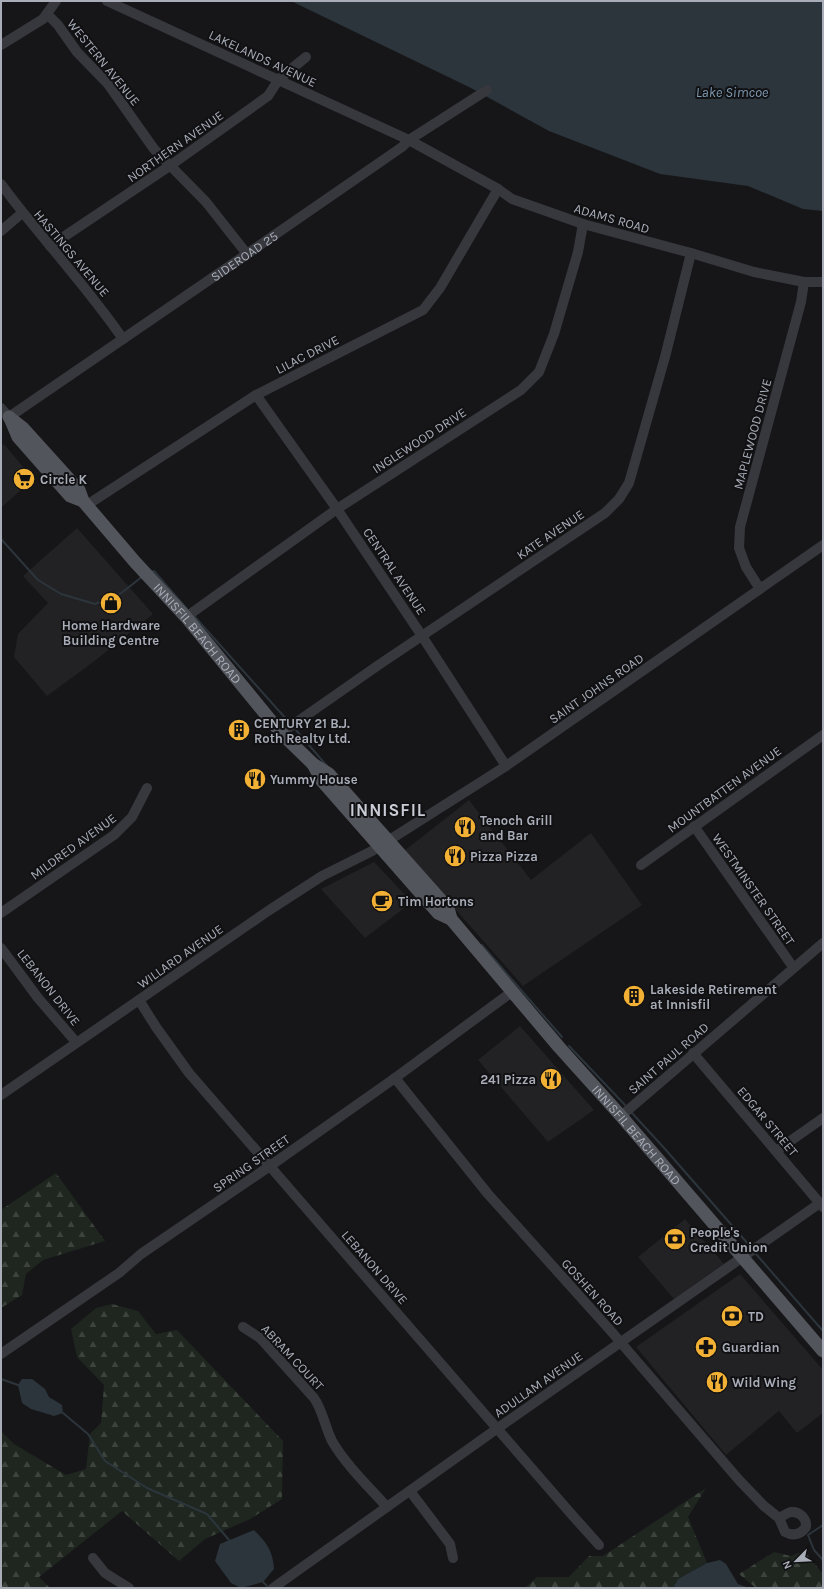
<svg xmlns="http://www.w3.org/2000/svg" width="824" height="1589" viewBox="0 0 824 1589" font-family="Karla,sans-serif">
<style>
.built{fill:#222225}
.forest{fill:url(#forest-firs)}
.water{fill:#2c353c}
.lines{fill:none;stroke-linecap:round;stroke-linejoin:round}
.stream{stroke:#2c353c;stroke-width:2}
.minor{stroke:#37383d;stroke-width:10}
.major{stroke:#53555c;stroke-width:13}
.labels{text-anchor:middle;stroke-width:4;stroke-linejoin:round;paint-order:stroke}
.street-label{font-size:13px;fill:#a8adb8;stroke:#111113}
.poi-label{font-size:13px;font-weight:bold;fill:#a8adb8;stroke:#111113;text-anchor:start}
.water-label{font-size:14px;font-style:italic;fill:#7f9bb3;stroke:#111113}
.district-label{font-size:17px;font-weight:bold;letter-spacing:1px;fill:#c9ccd4;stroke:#111113}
</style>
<defs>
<pattern id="forest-firs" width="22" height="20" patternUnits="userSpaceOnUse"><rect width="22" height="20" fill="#1e261f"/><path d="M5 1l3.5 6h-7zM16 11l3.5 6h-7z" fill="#3c433d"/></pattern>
</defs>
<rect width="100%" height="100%" fill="#161618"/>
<path class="built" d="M4 444 33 479 1 508V446Z
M77 528 153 614 96 660 47 696 14 657 18 634 48 603 23 576Z
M469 800 531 880 591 833 642 905 523 986 404 851Z
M374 862 412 902 365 938 321 889Z
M520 1026 594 1110 548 1142 478 1060Z
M685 1219 724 1264 674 1299 638 1257Z
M740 1274 823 1370V1413L797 1433 779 1411 726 1455 636 1347Z"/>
<path class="forest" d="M56 1173 105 1241 43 1260 26 1274 22 1295 1 1308V1210Z
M112 1304 138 1311 156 1334 177 1330 283 1441 282 1499 250 1519 205 1539 179 1561 122 1511 39 1577 50 1588H1V1431L14 1444 66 1475 86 1469 90 1434 101 1423 104 1385 77 1357 71 1329 96 1308Z
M706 1488 688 1517 707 1563 678 1579 673 1588H525L537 1577H569L589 1556H603Z
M804 1551 823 1574V1588H756L739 1574 774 1552 791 1556Z"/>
<path class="water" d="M291 1H823V211L803 209 748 186 660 174 549 131 471 88Z
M22 1379H32L45 1389 49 1397 62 1405 63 1413 54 1416 31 1409 22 1403 18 1385Z
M254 1530C267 1543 273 1551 274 1569L263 1582 241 1588 231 1583 215 1561 220 1544Z
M720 1560 726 1564 738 1584 749 1588H673L678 1579 707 1563Z"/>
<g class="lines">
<path class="stream" d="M1 539 38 580 61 594 95 604 120 594 143 576
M150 573 154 571 187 609
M195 617 288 721
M296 730 327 766
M482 945 562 1037
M569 1046 625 1105
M632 1113 665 1149 749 1245
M756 1254 823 1331
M1 1379 18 1385
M63 1413 88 1434 105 1461 147 1488 207 1514 229 1540
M823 1525 808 1535 814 1550 823 1560
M263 1582 267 1586"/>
<g class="minor">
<path d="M107 1 409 140 498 189 512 199 583 224 691 253 754 272 804 282H823"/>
<path d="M47 14 58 25 77 52 108 84 154 149 206 202 247 254"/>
<path d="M1 45 43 19 56 1"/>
<path d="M1 184C40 237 86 285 123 339"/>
<path d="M1 231 22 213"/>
<path d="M50 246 171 165 268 96 279 79 306 57"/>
<path d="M256 395 337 509 422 636 506 766"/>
<path id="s1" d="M1 408 9 417 247 254 402 147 409 140 487 90"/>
<path d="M87 505 256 395 423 310 440 288 498 189"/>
<path d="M760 589 746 567 739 548 740 527 801 302 804 282"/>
<path d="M186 617 337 509 521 390 539 372 554 334 578 252 583 224"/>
<path d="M281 733 380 664 605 513 619 499 629 483 665 357 691 253"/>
<path d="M694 826 793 967"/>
<path d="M641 865 823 735"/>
<path d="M1 913 114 835 132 817 147 788"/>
<path d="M1 948 38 998 76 1042"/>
<path d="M139 1000 156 1027 189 1073 573 1516 599 1545"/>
<path d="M693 1053 823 1207"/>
<path d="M395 1078 488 1194 610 1330 739 1480 764 1506 779 1518 785 1532C794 1537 801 1534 806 1527 807 1519 800 1511 791 1512 787 1513 783 1516 779 1518"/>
<path d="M1 1095 268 911 322 876 372 851 506 766 823 545"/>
<path d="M621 1116 823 943"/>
<path d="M776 1151 823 1118"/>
<path d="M243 1327 260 1338 314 1398C323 1411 325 1427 332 1441 346 1465 368 1486 387 1507"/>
<path d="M1 1354 119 1273 141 1254 270 1166 395 1078 513 991"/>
<path d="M410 1491 450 1544 453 1558"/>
<path d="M93 1558 105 1573 129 1588"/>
<path d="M273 1588 498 1428 820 1203"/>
</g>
<g class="major">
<path id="s2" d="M9 417 23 428 79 490 83 501 135 562 186 617 281 733 313 764 329 774 448 908 451 919"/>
<path d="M10 418 18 437 70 496 83 501"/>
<path id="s3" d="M313 764 322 781 438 913 451 919 559 1047 621 1116 823 1351"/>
</g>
</g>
<defs>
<g id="supermarket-disc" transform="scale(1.15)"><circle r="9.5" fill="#f2b134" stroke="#111113"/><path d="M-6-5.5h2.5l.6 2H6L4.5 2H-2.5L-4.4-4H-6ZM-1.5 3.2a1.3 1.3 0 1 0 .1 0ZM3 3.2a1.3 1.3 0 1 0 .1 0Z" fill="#111"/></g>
<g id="shop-disc" transform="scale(1.15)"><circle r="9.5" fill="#f2b134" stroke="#111113"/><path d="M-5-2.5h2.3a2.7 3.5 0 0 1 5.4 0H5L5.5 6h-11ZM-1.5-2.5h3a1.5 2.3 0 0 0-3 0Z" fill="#111"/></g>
<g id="building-disc" transform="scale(1.15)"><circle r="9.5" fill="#f2b134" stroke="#111113"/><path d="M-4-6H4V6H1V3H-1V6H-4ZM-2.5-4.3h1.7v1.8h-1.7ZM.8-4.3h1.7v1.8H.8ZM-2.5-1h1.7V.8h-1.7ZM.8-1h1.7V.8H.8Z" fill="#111"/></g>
<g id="restaurant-disc" transform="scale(1.15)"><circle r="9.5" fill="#f2b134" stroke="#111113"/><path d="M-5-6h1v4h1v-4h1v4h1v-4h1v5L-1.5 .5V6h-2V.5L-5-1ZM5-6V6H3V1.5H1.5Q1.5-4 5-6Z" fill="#111"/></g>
<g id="cafe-disc" transform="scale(1.15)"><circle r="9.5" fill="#f2b134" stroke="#111113"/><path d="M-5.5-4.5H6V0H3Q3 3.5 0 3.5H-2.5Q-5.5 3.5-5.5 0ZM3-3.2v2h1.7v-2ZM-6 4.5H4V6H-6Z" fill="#111"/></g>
<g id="bank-disc" transform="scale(1.15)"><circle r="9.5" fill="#f2b134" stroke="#111113"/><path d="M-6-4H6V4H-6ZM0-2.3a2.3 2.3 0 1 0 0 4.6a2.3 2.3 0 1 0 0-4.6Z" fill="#111"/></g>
<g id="pharmacy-disc" transform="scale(1.15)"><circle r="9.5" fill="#f2b134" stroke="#111113"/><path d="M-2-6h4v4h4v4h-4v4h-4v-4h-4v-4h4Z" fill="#111"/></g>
</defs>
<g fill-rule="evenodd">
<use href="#supermarket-disc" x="24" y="479"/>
<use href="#shop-disc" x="111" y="603"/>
<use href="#building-disc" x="239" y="730"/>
<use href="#restaurant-disc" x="255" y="779"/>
<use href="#restaurant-disc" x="465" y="827"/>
<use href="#restaurant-disc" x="455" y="856"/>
<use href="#cafe-disc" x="382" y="901"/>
<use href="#building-disc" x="634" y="996"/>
<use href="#restaurant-disc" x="551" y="1079"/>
<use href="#bank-disc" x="675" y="1239"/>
<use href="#bank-disc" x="732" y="1316"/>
<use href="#pharmacy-disc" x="706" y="1347"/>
<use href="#restaurant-disc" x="717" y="1382"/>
</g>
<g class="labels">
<g class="street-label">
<text transform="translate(263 58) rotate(25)" y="5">LAKELANDS AVENUE</text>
<text transform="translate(104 62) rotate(51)" y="5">WESTERN AVENUE</text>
<text transform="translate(175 146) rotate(-35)" y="5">NORTHERN AVENUE</text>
<text transform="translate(612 218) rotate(16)" y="5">ADAMS ROAD</text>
<text transform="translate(72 253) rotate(50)" y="5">HASTINGS AVENUE</text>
<text dy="5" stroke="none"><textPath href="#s1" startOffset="297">SIDEROAD 25</textPath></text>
<text transform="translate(307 354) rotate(-27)" y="5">LILAC DRIVE</text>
<text transform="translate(752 434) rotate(-75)" y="5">MAPLEWOOD DRIVE</text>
<text transform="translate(419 440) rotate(-33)" y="5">INGLEWOOD DRIVE</text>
<text transform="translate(550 534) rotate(-34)" y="5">KATE AVENUE</text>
<text transform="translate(395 571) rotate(56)" y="5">CENTRAL AVENUE</text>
<text dy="5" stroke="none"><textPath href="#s2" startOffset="288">INNISFIL BEACH ROAD</textPath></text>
<text transform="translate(596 688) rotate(-35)" y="5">SAINT JOHNS ROAD</text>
<text transform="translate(724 789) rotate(-36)" y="5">MOUNTBATTEN AVENUE</text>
<text transform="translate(73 846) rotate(-36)" y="5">MILDRED AVENUE</text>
<text transform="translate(754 889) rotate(55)" y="5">WESTMINSTER STREET</text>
<text transform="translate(180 956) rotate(-35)" y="5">WILLARD AVENUE</text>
<text transform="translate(49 987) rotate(52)" y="5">LEBANON DRIVE</text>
<text transform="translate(668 1058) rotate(-41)" y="5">SAINT PAUL ROAD</text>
<text transform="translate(768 1121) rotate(50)" y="5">EDGAR STREET</text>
<text dy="5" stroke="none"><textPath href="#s3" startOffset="494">INNISFIL BEACH ROAD</textPath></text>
<text transform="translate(251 1163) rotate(-35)" y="5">SPRING STREET</text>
<text transform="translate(375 1267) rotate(49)" y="5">LEBANON DRIVE</text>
<text transform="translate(593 1292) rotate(48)" y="5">GOSHEN ROAD</text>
<text transform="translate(293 1357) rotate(47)" y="5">ABRAM COURT</text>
<text transform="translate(538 1384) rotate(-35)" y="5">ADULLAM AVENUE</text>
</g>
<g class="poi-label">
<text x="40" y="484">Circle K</text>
<text x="111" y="630" text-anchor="middle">Home Hardware<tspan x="111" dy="15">Building Centre</tspan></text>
<text x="254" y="728">CENTURY 21 B.J.<tspan x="254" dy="15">Roth Realty Ltd.</tspan></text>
<text x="270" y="784">Yummy House</text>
<text x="480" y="825">Tenoch Grill<tspan x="480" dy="15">and Bar</tspan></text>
<text x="470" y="861">Pizza Pizza</text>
<text x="398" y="906">Tim Hortons</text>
<text x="650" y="994">Lakeside Retirement<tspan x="650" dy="15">at Innisfil</tspan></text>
<text x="536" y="1084" text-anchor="end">241 Pizza</text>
<text x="690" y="1237">People's<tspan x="690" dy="15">Credit Union</tspan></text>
<text x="748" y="1321">TD</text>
<text x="722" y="1352">Guardian</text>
<text x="732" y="1387">Wild Wing</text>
</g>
<g class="water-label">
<text x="732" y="97">Lake Simcoe</text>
</g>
<g class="district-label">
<text x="388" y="816">INNISFIL</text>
</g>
</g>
<rect width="824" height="1589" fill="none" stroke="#a8adb8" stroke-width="4"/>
<g transform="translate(796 1561) rotate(246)" stroke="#111113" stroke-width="3" paint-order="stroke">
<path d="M0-3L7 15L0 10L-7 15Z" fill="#a8adb8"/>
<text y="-6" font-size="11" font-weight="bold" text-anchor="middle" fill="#a8adb8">N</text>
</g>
</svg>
